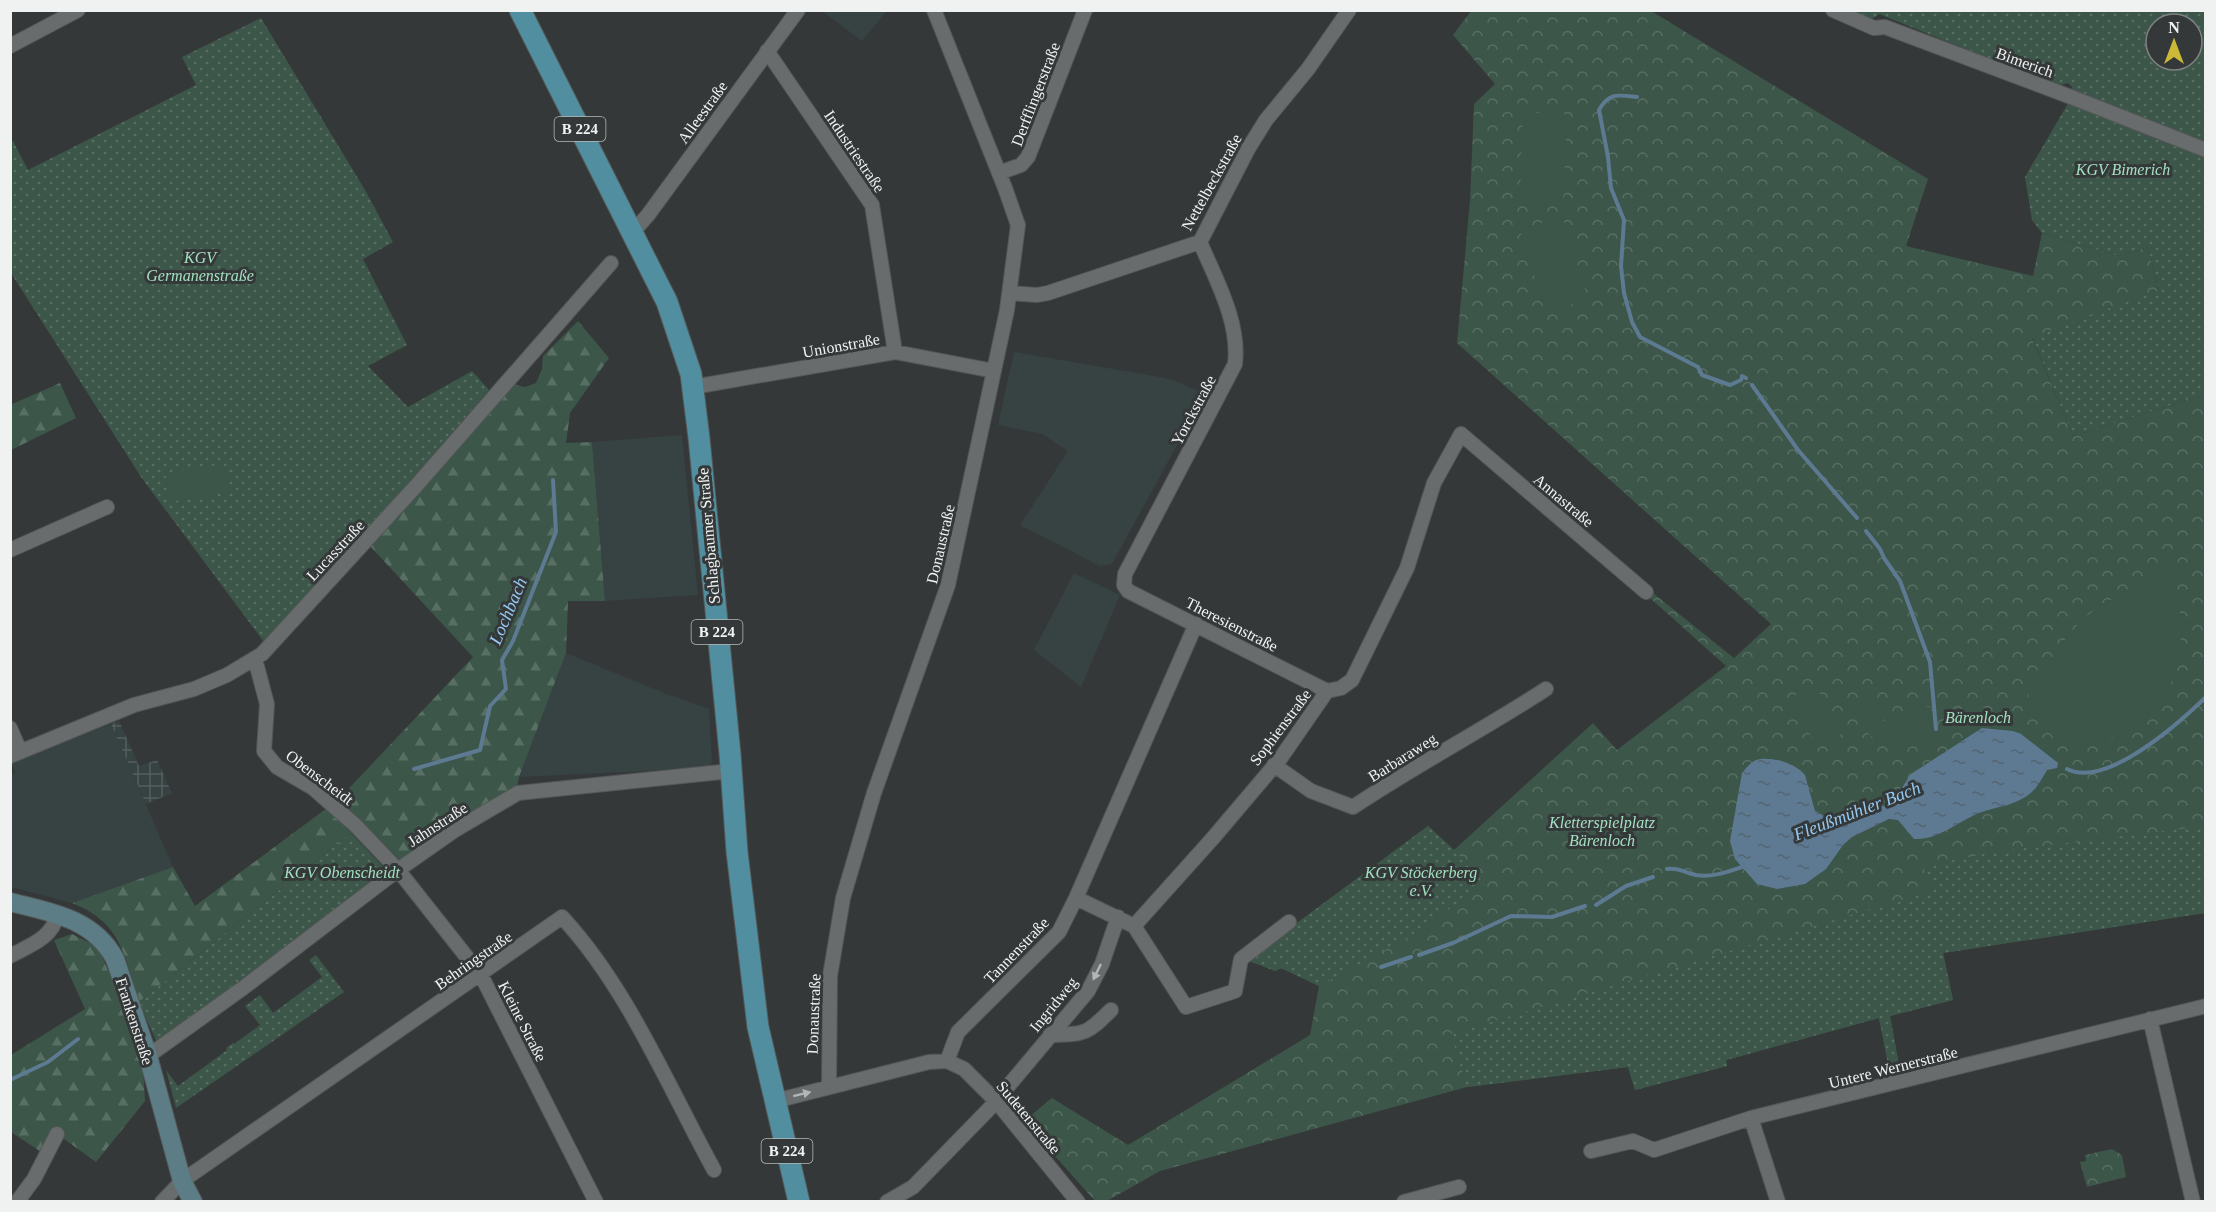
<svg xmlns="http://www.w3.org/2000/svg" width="2216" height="1212" viewBox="0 0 2216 1212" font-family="Georgia,serif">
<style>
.built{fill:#374243}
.industrial{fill:url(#industrial-grid)}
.forest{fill:url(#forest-firs)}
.park{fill:url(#park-crowns)}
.garden{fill:url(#garden-dots);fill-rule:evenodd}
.pitch{fill:#3c5649}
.water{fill:url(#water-ripples)}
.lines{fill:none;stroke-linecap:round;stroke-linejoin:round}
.stream{stroke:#5d7a92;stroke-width:4}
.street-casing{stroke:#535757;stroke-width:16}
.secondary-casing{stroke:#535757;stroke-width:20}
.primary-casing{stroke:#535757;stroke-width:23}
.street{stroke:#686c6c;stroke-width:14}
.secondary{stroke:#5c7d86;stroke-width:18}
.primary{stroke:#508ea0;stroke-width:21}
.oneway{fill:#b3b6b6}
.labels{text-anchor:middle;stroke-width:6;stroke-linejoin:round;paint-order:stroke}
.shield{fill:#353839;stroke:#b8baba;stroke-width:1.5}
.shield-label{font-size:15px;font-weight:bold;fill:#f0f2f2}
.street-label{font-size:16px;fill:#f0f2f2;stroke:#353839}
.park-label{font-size:16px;font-style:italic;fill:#a2e1c0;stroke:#353839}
.water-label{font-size:18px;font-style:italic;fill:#95c9f2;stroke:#353839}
</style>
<defs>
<pattern id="industrial-grid" width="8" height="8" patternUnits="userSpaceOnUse" patternTransform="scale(1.5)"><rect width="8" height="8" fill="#374243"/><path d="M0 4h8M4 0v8" fill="none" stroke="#545e5f"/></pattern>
<pattern id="forest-firs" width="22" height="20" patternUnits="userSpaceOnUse" patternTransform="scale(1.5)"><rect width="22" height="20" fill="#3c5649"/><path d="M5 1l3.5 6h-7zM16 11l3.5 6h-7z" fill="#586f64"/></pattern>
<pattern id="park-crowns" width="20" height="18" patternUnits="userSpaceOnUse" patternTransform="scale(1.5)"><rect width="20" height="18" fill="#3c5649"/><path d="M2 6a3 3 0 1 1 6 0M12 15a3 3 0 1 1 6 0" fill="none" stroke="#586f64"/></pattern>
<pattern id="garden-dots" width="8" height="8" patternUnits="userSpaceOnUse" patternTransform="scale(1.5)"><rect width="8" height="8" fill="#3c5649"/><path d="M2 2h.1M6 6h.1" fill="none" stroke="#586f64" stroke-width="1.8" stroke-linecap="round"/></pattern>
<pattern id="water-ripples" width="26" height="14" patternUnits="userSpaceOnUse" patternTransform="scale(1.5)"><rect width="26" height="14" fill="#5d7a92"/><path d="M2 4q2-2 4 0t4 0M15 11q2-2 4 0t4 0" fill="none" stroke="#546471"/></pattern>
</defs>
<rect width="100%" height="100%" fill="#353839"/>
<path class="built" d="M822 11H887L862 41Z
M1014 352 1160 377 1176 381 1205 394 1112 564 1100 566 1020 525 1068 451 1042 434 998 425Z
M682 435 698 595 605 601 592 442Z
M1074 573 1120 595 1081 687 1034 650Z
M566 653 664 693 709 709 712 761 709 768 519 777Z
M111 724 173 867 72 903 11 887 10 775 15 773 11 762Z"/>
<path class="industrial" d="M119 721 139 766 157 760 172 793 146 804 111 724Z"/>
<path class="forest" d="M578 321 609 358 570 413 566 443 592 442 605 601H568L566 653 519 777 517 787 400 860 339 799 473 657 370 546 512 384 525 387 536 383 542 369 543 356Z
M60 383 76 418 11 450 10 405Z
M327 808 351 833 139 1002C125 956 121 922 72 903L173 867 195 906Z
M72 934 94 945 100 951 142 1053 145 1101 96 1162 53 1131 41 1152 11 1132V1055L85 1009 54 940Z"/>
<path class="park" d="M1471 11H1651L1928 179 1906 246 2033 276 2042 233 2119 256 2148 247 2159 291 2032 338 2073 436 2205 394V913L1943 953 1953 1000 1890 1016 1900 1071 1890 1073 1879 1018 1726 1060 1727 1066 1635 1090 1628 1067 1467 1087 1160 1171 1107 1201H1095L1024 1121 1052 1098 1128 1145 1310 1035 1319 986 1281 968 1275 971 1247 960 1428 826 1454 850 1593 723 1617 750 1726 666 1649 597 1653 593 1734 658 1771 624 1457 343 1470 201 1474 104 1495 84 1453 35Z
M2112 1149 2122 1155 2126 1177 2087 1187 2080 1162 2086 1161 2085 1155Z"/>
<path class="garden" d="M1843 11H2205V394L2073 436 2032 337 2159 290 2148 247 2119 256 2042 233 2032 220 2025 177 2070 100 2072 87 2068 83 2057 86 1879 14C1867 25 1856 17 1843 11ZM2156 24H2192V60H2156Z
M261 18 365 190 393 242 363 259 407 345 368 366 408 407 472 371 489 390 373 524 264 642 141 477 11 273V143L13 141 28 170 196 85 182 57Z
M1428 826 1454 850 1485 884 1407 938 1319 986 1281 968 1275 971 1247 960Z
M2205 826V913L1943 953 1953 1000 1890 1016 1900 1071 1890 1073 1879 1018 1726 1060 1727 1066 1635 1090 1628 1067 1467 1087 1451 1034 1938 889 1923 868 1929 865 1994 852Z
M351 833 386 870 157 1043 139 1002Z
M316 955 344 992 176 1108 166 1070 178 1086 227 1050 226 1048 233 1043 234 1044 260 1025 245 1006 260 995 273 1013 322 977 309 960Z"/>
<path class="pitch" d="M1523 112 1567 114 1563 200 1520 198Z
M1562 216 1588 299 1546 312 1520 230Z
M224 464 230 492 169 502 165 473Z
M2172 560C2178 597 2186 633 2176 669 2172 683 2164 697 2154 708 2140 724 2086 757 2065 746 2051 739 2036 713 2028 700L2030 688C2050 662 2068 629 2095 610 2120 592 2149 581 2172 560Z
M1814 684 1843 733 1818 748 1789 699Z
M1866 699 1884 721 1904 713 1910 701 1932 708 1928 721 1938 738C1915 751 1889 749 1868 734L1870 732 1852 711Z"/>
<path class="water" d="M1982 728 2013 731 2021 734 2058 763 2057 768 2047 770C2042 779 2036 790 2027 796 2012 806 1995 807 1979 813 1957 822 1939 840 1914 839L1898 820 1889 819 1852 837 1843 845 1826 869 1805 884 1777 889 1757 884 1735 859 1730 841 1742 773C1746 768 1750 763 1756 760 1770 756 1796 763 1805 775L1815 811 1834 821 1845 823 1862 817 1894 800 1911 774Z"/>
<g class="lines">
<path class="stream" d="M1637 97C1618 95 1609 92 1599 110L1608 157 1611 188 1624 220 1621 266 1624 293 1632 322 1640 337 1698 367 1702 375 1730 385 1741 380 1742 376 1746 378
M1752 385 1798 450 1857 518
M1866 531 1880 549 1884 558 1900 581 1930 662 1936 729
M414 769 480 750 490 706 506 689 502 660 513 641 556 532 553 480
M2067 769C2106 789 2179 723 2206 697
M1667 869C1678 867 1686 873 1696 875 1713 878 1729 871 1745 866
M1596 905 1626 886 1653 877
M1419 955 1453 943 1511 916 1552 917 1585 906
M1381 967 1411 957
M10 1080 48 1062 78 1039"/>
<g class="street-casing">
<path id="street" d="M1833 10 1874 28 1885 27 2071 97 2206 150
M10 46 78 10
M767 51 872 205 895 352
M999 173 1021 165 1028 157 1085 10
M632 233 648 215 798 10
M1200 242C1216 280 1240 322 1235 364L1125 574 1124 585 1128 591 1327 691
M1010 293 1037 295 1048 293 1200 242 1248 149 1266 120 1308 69 1349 10
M693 387 895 352 994 371
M10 550 107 507
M255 659 267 704 264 751 277 767 313 788 355 825 398 870 481 975 596 1202
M10 728 20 751
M10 756 134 705 194 689 227 675 262 654 416 486 611 263
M1274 765 1311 791 1353 807C1416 765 1483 730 1546 689
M1076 898 1134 926 1186 1007 1235 991 1241 959 1289 922
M1134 926 1213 838 1280 759 1327 691 1341 688 1352 680 1407 568 1434 483 1461 434 1646 592
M10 956C31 945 52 938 58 914
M2150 1019 2193 1202
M1050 1035C1085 1034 1086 1035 1111 1010
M148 1056 243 988 398 870 455 830 518 793 731 771
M947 1061 958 1032 1059 932 1076 898 1196 624
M829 1087 830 976 843 898 874 793 948 585 1007 310 1018 225 1005 188 934 10
M775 1101 929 1062 947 1061 964 1069 996 1101 1078 1202
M1751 1118 1778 1202
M1591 1151 1633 1141 1654 1150 1751 1118 2206 1006
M17 1202 34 1179 57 1134
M162 1202 182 1181 562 917C627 987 668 1086 714 1170
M887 1202 913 1187 989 1109 1088 991 1102 964 1118 917
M1404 1202 1459 1187"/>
</g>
<g class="secondary-casing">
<path id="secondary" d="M10 902C51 912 94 919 115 959L148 1056 182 1181 193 1202"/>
</g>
<g class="primary-casing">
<path id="primary" d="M520 10 667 302 691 374 699 438 730 754 737 852 758 1027 799 1202"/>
</g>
<use href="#street" class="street"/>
<use href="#secondary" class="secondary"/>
<use href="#primary" class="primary"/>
</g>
<defs><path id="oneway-solid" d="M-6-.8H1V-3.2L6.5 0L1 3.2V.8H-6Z" transform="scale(1.5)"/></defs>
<g class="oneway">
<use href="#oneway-solid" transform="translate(1097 972) rotate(116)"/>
<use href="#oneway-solid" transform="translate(802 1094) rotate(-14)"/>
</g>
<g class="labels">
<g class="shield">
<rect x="554.5" y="117" width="51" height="24" rx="4.5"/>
<rect x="691.5" y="620" width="51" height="24" rx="4.5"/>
<rect x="761.5" y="1139" width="51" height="24" rx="4.5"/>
</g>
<g class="shield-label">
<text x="580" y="134">B 224</text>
<text x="717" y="637">B 224</text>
<text x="787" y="1156">B 224</text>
</g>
<g class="street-label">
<text transform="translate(2025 62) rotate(20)" y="6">Bimerich</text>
<text transform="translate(1035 94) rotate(-69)" y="6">Derfflingerstraße</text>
<text transform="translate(702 112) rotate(-54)" y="6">Alleestraße</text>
<text transform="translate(855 151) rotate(56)" y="6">Industriestraße</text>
<text transform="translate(1211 182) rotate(-61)" y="6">Nettelbeckstraße</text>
<text transform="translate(841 345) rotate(-10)" y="6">Unionstraße</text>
<text transform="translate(1193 410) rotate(-62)" y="6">Yorckstraße</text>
<text transform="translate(1564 500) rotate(40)" y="6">Annastraße</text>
<text transform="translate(708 536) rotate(-95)" y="6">Schlagbaumer Straße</text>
<text transform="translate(940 544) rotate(-77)" y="6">Donaustraße</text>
<text transform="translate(335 550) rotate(-47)" y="6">Lucasstraße</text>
<text transform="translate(1232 624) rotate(27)" y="6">Theresienstraße</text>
<text transform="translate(1280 727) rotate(-53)" y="6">Sophienstraße</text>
<text transform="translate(1402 757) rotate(-32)" y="6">Barbaraweg</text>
<text transform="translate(320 777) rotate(37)" y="6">Obenscheidt</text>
<text transform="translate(437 824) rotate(-33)" y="6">Jahnstraße</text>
<text transform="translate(1016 950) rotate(-46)" y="6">Tannenstraße</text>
<text transform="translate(473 960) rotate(-35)" y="6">Behringstraße</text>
<text transform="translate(1053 1004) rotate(-51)" y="6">Ingridweg</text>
<text transform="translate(813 1014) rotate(-88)" y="6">Donaustraße</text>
<text transform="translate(135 1021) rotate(72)" y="6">Frankenstraße</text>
<text transform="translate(523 1021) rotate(63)" y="6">Kleine Straße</text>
<text transform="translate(1893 1067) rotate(-14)" y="6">Untere Wernerstraße</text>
<text transform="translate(1029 1117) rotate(50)" y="6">Sudetenstraße</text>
</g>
<g class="park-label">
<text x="2123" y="175">KGV Bimerich</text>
<text x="200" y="263">KGV<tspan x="200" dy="18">Germanenstraße</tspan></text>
<text x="1978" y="723">Bärenloch</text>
<text x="1602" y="828">Kletterspielplatz<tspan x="1602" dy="18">Bärenloch</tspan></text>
<text x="342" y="878">KGV Obenscheidt</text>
<text x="1421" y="878">KGV Stöckerberg<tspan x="1421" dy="18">e.V.</tspan></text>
</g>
<g class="water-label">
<text transform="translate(508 611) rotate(-67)" y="6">Lochbach</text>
<text transform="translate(1857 811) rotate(-21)" y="6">Fleußmühler Bach</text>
</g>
</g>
<rect width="2216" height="1212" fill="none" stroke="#f0f2f2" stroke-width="24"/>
<g transform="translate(2174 42)"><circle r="28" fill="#353839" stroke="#808283" stroke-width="1.5"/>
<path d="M0-4.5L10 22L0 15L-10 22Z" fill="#ccb938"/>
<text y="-9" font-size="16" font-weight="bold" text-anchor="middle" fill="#f0f2f2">N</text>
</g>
</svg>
